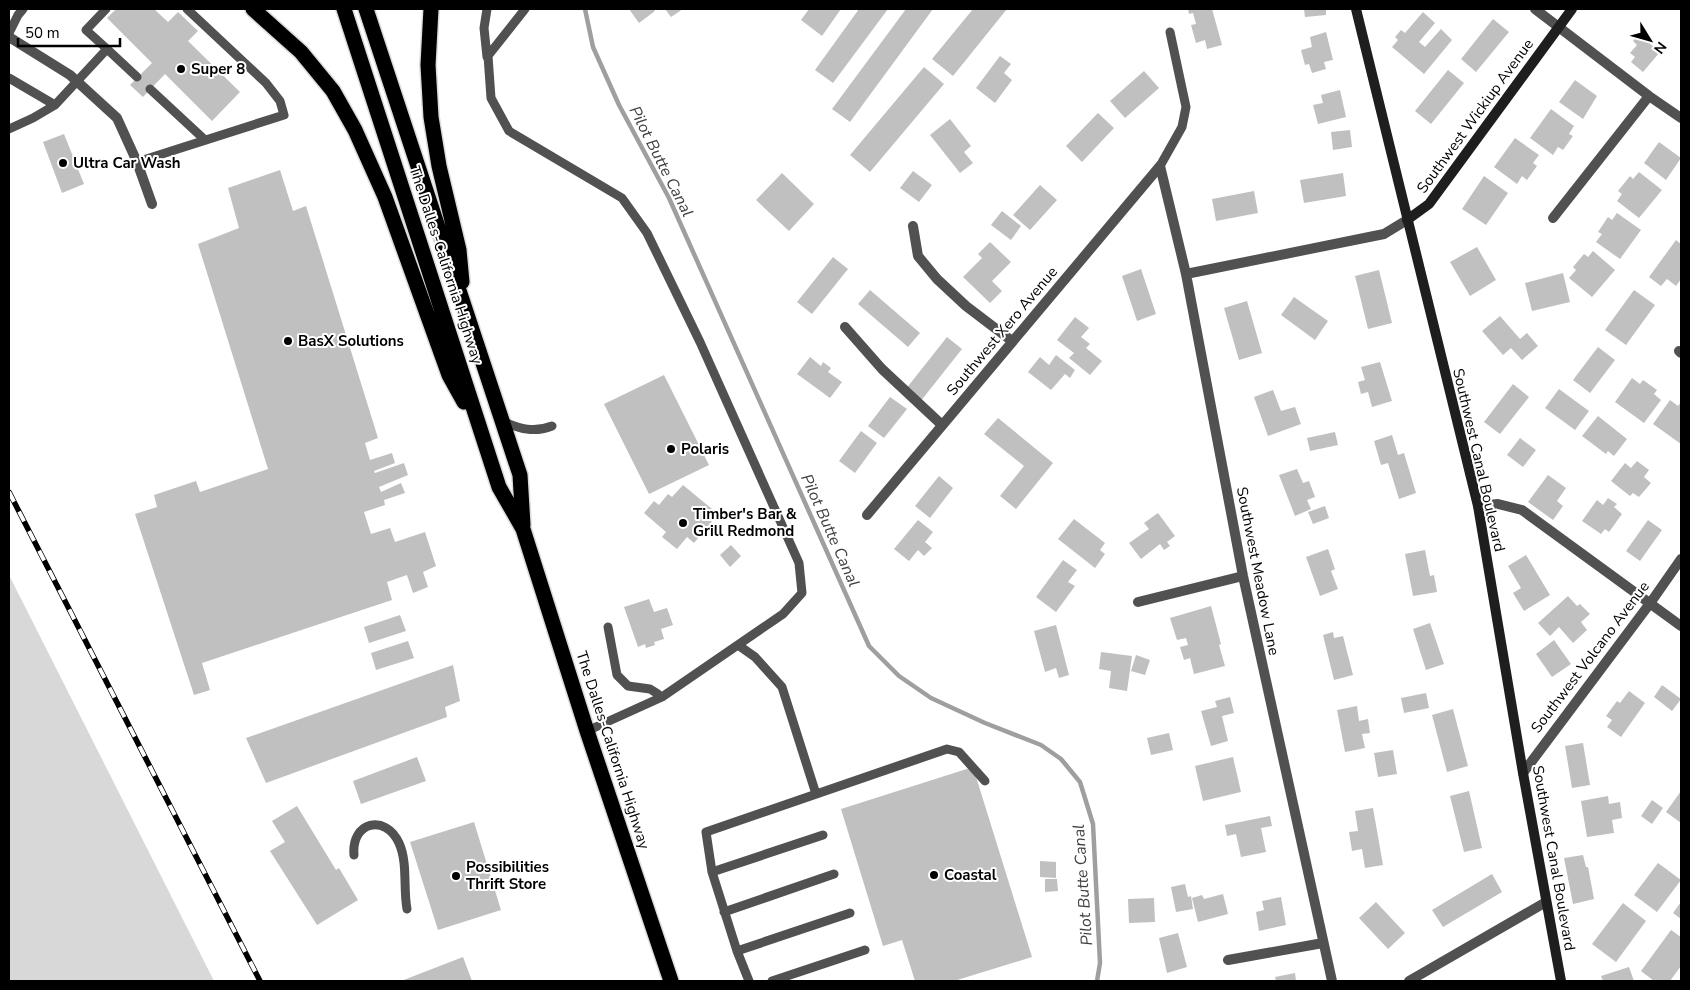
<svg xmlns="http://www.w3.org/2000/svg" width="1690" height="990" viewBox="0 0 1690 990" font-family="'Nunito Sans',sans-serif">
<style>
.green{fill:#d8d8d8}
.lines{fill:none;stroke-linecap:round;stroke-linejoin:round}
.stream{stroke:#9f9f9f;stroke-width:4.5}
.building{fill:#c0c0c0}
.highway-casing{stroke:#dbdbdb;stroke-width:18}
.lane{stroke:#515151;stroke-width:9}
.street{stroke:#515151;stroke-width:10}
.secondary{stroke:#1e1e1e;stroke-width:10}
.highway{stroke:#000;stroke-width:15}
.rail-casing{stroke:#000;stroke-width:5.5}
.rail{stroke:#fff;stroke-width:4;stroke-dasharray:11;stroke-linecap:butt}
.poi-dot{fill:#000;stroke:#fff;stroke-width:2}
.labels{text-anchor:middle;stroke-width:4;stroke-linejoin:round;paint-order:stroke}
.poi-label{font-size:15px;font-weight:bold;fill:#000;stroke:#fff;text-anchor:start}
.street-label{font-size:15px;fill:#000;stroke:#fff}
.water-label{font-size:16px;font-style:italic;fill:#404040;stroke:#fff}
</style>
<rect width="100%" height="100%" fill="#fff"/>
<path class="green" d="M9 575 214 981H9Z"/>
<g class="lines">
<path class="stream" d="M585 9 593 47 619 105 669 198 869 646 899 676 931 698 985 723 1041 745 1061 759 1080 782 1093 824 1100 963 1097 981"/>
</g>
<path class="building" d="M116 9H154L168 22 178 12 198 31 188 41 240 92 212 121 165 74 143 97 130 85 152 63 107 18Z
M629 9H653L655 11 639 23Z
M665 9H683L671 17Z
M809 9H841L822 36 801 20Z
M859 9H888L833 83 815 70Z
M906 9H933L850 122 832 109Z
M973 9H1007L953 76 932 59Z
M1188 9H1212L1222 45 1207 49 1205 40 1196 43 1191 25 1196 24 1193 13 1189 14Z
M1304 9H1326V15L1305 17Z
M1423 12 1435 23 1419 42 1425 47 1441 29 1452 40 1424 74 1392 47 1398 40 1395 37 1401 30 1405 33Z
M1493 19 1509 32 1476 72 1461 59Z
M1326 32 1333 60 1324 62 1326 69 1312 73 1309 64 1305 65 1301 50 1312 47 1310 37Z
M1638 34 1660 52 1643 72 1631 62 1635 57 1630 53 1637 45 1633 41Z
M1000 56 1011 64 1004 73 1012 80 995 103 976 88Z
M924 67 944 84 870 172 850 155Z
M1448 70 1464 83 1431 124 1415 111Z
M1144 71 1159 88 1125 118 1110 101Z
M1575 80 1597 96 1583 119 1559 102Z
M1340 90 1346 117 1318 124 1313 105 1323 103 1321 95Z
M1551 109 1574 126 1569 134 1573 136 1563 150 1558 147 1553 155 1530 138Z
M1098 113 1114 128 1082 162 1066 146Z
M950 119 971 146 964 152 973 163 960 173 930 135Z
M1350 130 1352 147 1333 150 1331 132Z
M64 134 84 184 62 193 43 142Z
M1515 138 1539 155 1533 163 1537 166 1527 180 1522 176 1517 184 1494 167Z
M1659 142 1681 158 1666 180 1644 163Z
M280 170 293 211 306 206 378 438 365 443 370 460 392 453 395 463 374 471 375 473 404 463 408 475 379 487 381 492 401 483 405 493 384 500 385 505 364 512 371 534 390 528 395 542 425 532 436 566 423 572 428 587 413 593 407 575 387 582 392 600 202 663 210 690 194 695 135 514 157 507 154 495 196 481 200 492 268 469 198 244 239 228 228 188Z
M913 171 932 185 919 202 900 188Z
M1639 172 1662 190 1639 218 1617 201 1622 194 1618 191 1630 176 1633 179Z
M782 173 814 204 789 231 756 200Z
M1343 173 1346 196 1304 203 1300 180Z
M1484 176 1508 193 1486 225 1462 209Z
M1040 185 1057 200 1030 230 1013 215Z
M1254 191 1258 213 1216 221 1212 199Z
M1002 211 1021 226 1011 240 991 225Z
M1617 213 1641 230 1620 259 1596 242 1602 234 1598 232 1608 217 1612 220Z
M1676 240 1681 244V279L1676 286 1667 279 1661 286 1649 277Z
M990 242 1011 262 992 281 1002 291 990 303 963 277 982 258 978 254Z
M1477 247 1496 280 1470 296 1450 262Z
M1593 251 1615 270 1592 297 1569 278 1576 270 1573 267 1584 254 1588 257Z
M833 257 848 269 812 314 797 302Z
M1141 269 1156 314 1137 321 1122 276Z
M1379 270 1392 323 1368 329 1355 276Z
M1563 273 1570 302 1532 311 1525 283Z
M870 290 920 333 908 347 858 304Z
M1634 290 1655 305 1626 345 1605 330Z
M1294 297 1328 321 1315 340 1281 315Z
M1247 301 1262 353 1239 360 1224 308Z
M1500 316 1520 339 1527 333 1538 346 1522 360 1511 348 1503 355 1482 331Z
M1075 317 1089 328 1081 337 1090 344 1086 348 1102 361 1090 375 1069 358 1074 353 1057 340Z
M947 337 962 349 920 402 905 390Z
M1598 347 1615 360 1590 393 1573 380Z
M1056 355 1075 370 1070 378 1065 374 1051 390 1028 372 1040 357 1049 365Z
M810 357 821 366 823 362 831 368 828 372 842 382 830 398 797 374Z
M1380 362 1392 401 1372 407 1368 392 1361 394 1358 382 1365 380 1361 367Z
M664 375 709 465 649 494 604 404Z
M1632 378 1640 384 1643 380 1657 390 1654 394 1661 400 1644 423 1615 402Z
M1513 384 1529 397 1500 434 1484 422Z
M1559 389 1589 411 1575 430 1545 408Z
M1273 390 1281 411 1295 407 1301 424 1268 436 1254 397Z
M890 397 907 409 884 438 868 426Z
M1670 400 1678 406 1681 402V444L1653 424Z
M1598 416 1627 439 1614 456 1608 451 1606 454 1582 436Z
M998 418 1053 463 1016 509 1000 496 1024 466 984 434Z
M861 431 877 443 855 473 839 461Z
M1335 432 1338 445 1310 451 1307 438Z
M1392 435 1398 455 1404 453 1416 493 1399 499 1388 463 1381 465 1374 441Z
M1520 438 1536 450 1523 467 1507 455Z
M1637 461 1649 470 1644 477 1651 483 1639 497 1633 493 1630 496 1611 481 1625 463 1631 468Z
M1297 469 1303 483 1309 481 1315 497 1307 500 1311 509 1295 516 1279 475Z
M1548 475 1566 488 1557 501 1563 506 1553 520 1528 502Z
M939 476 953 488 930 518 915 506Z
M683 485 718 514 694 543 687 537 677 549 662 537 666 532 644 513 654 501 659 505 668 494 672 497Z
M1608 498 1617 504 1614 507 1622 514 1609 532 1605 529 1601 534 1582 521 1597 500 1603 505Z
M1325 506 1329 518 1313 524 1308 512Z
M1158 513 1175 536 1167 542 1170 546 1164 550 1160 544 1141 559 1129 543 1149 529 1144 523Z
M1074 519 1105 543 1100 550 1105 554 1095 568 1058 539Z
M918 520 933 532 925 542 932 548 924 556 918 550 909 561 894 549Z
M1648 520 1662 530 1640 561 1626 551Z
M731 545 741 556 730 567 720 555Z
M1328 549 1335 569 1331 571 1338 589 1320 596 1306 557Z
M1425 550 1430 576 1434 575 1437 592 1413 596 1405 554Z
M1526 555 1550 595 1524 611 1513 593 1521 588 1508 566Z
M1063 560 1077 570 1068 582 1075 586 1056 612 1036 597Z
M1568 596 1577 606 1580 604 1590 614 1581 622 1587 630 1573 643 1559 627 1550 636 1538 623Z
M649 599 654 612 667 608 673 625 661 629 664 639 654 642 655 645 646 648 645 644 638 647 624 607Z
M1211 606 1221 644 1219 645 1225 666 1194 674 1190 658 1184 660 1180 647 1188 645 1186 638 1177 640 1170 618Z
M400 615 406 631 369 643 364 627Z
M1430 623 1444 664 1426 670 1413 629Z
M1056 625 1069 675 1059 678 1056 668 1045 672 1034 631Z
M1333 632 1334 638 1343 636 1353 675 1334 680 1323 635Z
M1554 640 1571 664 1552 677 1536 654Z
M408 641 414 658 376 670 371 653Z
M1101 652 1132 656 1127 691 1109 688 1111 671 1099 669Z
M1136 655 1150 660 1145 675 1131 671Z
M453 665 460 701 445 707 447 717 266 783 246 738Z
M1662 685 1681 699 1672 711 1654 697Z
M1629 691 1645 703 1621 737 1607 727 1612 720 1606 716 1617 701 1620 703Z
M1426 693 1429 708 1404 713 1401 698Z
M1230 697 1234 713 1222 716 1228 741 1211 746 1201 711 1217 707 1215 701Z
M1357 706 1359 721 1368 719 1370 733 1362 734 1365 748 1345 752 1337 710Z
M1453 709 1468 766 1447 772 1432 715Z
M1169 733 1173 750 1151 755 1147 738Z
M1583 743 1590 785 1572 788 1565 746Z
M1393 750 1397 774 1378 777 1374 753Z
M417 757 426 781 361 804 353 781Z
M1233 757 1241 792 1203 801 1195 766Z
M973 767 1032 957 954 981H915L902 940 883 946 841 809Z
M1469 791 1482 848 1464 852 1450 796Z
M1681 791V823L1666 812Z
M1608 796 1609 804 1620 802 1622 818 1612 820 1614 833 1587 837 1581 801Z
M1652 800 1663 808 1652 824 1641 816Z
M297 806 336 870 339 868 358 900 317 925 270 851 285 842 272 821Z
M1373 808 1383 865 1365 868 1362 849 1352 851 1349 832 1358 831 1355 811Z
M1270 816 1272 826 1261 828 1266 852 1241 857 1236 834 1227 836 1225 825Z
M474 822 501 910 438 930 410 842Z
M1583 855 1586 867H1588L1594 899 1573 904 1564 858Z
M1040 861 1056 862V878L1040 877Z
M1658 863 1681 880 1657 912 1634 895Z
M1492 874 1502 892 1443 927 1432 910Z
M1045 879H1057L1058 891 1045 892Z
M1185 884 1188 897 1191 896 1193 909 1176 912 1171 887Z
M1223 894 1228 914 1198 922 1192 898 1202 895 1204 899Z
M1281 897 1286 925 1259 931 1256 912 1264 910 1262 901Z
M1154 898 1155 922 1129 923 1128 899Z
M1376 902 1405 933 1388 949 1359 918Z
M1681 902V919L1673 913Z
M1623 903 1646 921 1616 962 1592 944Z
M1671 930 1681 937V966L1670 981H1654L1641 971Z
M1178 933 1187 967 1167 973 1159 938Z
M463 957 472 981H401Z
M1629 967 1634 981H1603L1601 976Z
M1295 973 1296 981H1276L1275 977Z"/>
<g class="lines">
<g class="highway-casing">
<path id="highway" d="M253 9 301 52 333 91 355 130 385 197 449 375 464 402
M344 9 499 487 523 529 587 731 671 981
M366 9 520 475 523 525
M431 9 428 65 431 117 439 166 459 250 462 282"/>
</g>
<path class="lane" d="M9 33 18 15 23 9
M107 49 137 77
M488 56 491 98 509 131 622 198 647 233 700 342 799 563 802 593 783 614 662 697 587 731
M487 57 525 9
M487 57 484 28 487 9
M9 78 55 105 107 49 86 30 106 9
M150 89 205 140
M9 129 33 118 55 105
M137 162 284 115 280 101 266 83 187 9
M1160 166 1182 127 1186 107 1170 32
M502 421C520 429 534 433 552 426
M608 627 617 675 628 686 650 689 658 694 657 699
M738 645 755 657 782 687 816 794
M354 855C351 822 385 813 399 843 408 863 403 888 407 909
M712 872 823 835
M724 912 834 874
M737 951 850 913
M749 981 737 951 712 872 706 832 947 749 959 752 985 781
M772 981 865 950"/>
<path class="street" d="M1535 9 1649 96 1681 118
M9 37 70 75 117 118 137 162 152 204
M1160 166 1186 274 1243 576 1332 981
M1553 218 1649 96
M913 226 918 256 937 279 966 306 1012 341
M1186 274 1384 234 1407 220
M845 327 882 369 942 425
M1679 351 1681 353
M1478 506 1498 504 1522 510 1681 626
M867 515 1160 166
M1138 602 1243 576
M1523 773 1651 602 1681 559
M1228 960 1323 943
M1409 981 1546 902"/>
<path class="secondary" d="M1356 9 1478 506 1523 773 1561 981
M1407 220 1429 204 1572 9"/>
<use href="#highway" class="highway"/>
<g class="rail-casing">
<path id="rail" d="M9 492 260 981"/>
</g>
<use href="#rail" class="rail"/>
</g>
<g class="poi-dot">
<circle cx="181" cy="69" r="5"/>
<circle cx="63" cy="163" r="5"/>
<circle cx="288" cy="341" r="5"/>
<circle cx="671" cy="449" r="5"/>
<circle cx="683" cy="523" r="5"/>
<circle cx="934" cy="875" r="5"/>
<circle cx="456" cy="876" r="5"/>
</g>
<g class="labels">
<g class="poi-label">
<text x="191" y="74">Super 8</text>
<text x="73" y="168">Ultra Car Wash</text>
<text x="298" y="346">BasX Solutions</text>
<text x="681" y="454">Polaris</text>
<text x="693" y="519">Timber's Bar &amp;<tspan x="693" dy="17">Grill Redmond</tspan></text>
<text x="466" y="872">Possibilities<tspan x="466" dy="17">Thrift Store</tspan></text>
<text x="944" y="880">Coastal</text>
</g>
<g class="street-label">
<text transform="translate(1475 116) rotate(-54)" y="5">Southwest Wickiup Avenue</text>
<text transform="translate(446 265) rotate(72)" y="5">The Dalles-California Highway</text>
<text transform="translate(1002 331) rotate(-50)" y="5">Southwest Xero Avenue</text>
<text transform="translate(1479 460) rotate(77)" y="5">Southwest Canal Boulevard</text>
<text transform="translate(1258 571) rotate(79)" y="5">Southwest Meadow Lane</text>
<text transform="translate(1590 657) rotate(-53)" y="5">Southwest Volcano Avenue</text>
<text transform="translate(613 750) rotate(72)" y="5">The Dalles-California Highway</text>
<text transform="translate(1554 858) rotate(80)" y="5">Southwest Canal Boulevard</text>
</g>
<g class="water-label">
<text transform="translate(662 161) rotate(63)" y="6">Pilot Butte Canal</text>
<text transform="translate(831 530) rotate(66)" y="6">Pilot Butte Canal</text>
<text transform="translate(1082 885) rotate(-94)" y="6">Pilot Butte Canal</text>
</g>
</g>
<rect width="1690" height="990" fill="none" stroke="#000000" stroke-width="20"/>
<g transform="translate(1650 40) rotate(127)" stroke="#ffffff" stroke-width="4" paint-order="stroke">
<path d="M0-4L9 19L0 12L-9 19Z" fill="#000000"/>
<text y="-8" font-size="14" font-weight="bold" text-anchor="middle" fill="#000000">N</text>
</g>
<path d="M18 38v8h102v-8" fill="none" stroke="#000000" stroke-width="2.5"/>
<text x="25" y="38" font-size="15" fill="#000000" stroke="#ffffff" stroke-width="4" paint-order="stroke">50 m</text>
</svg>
